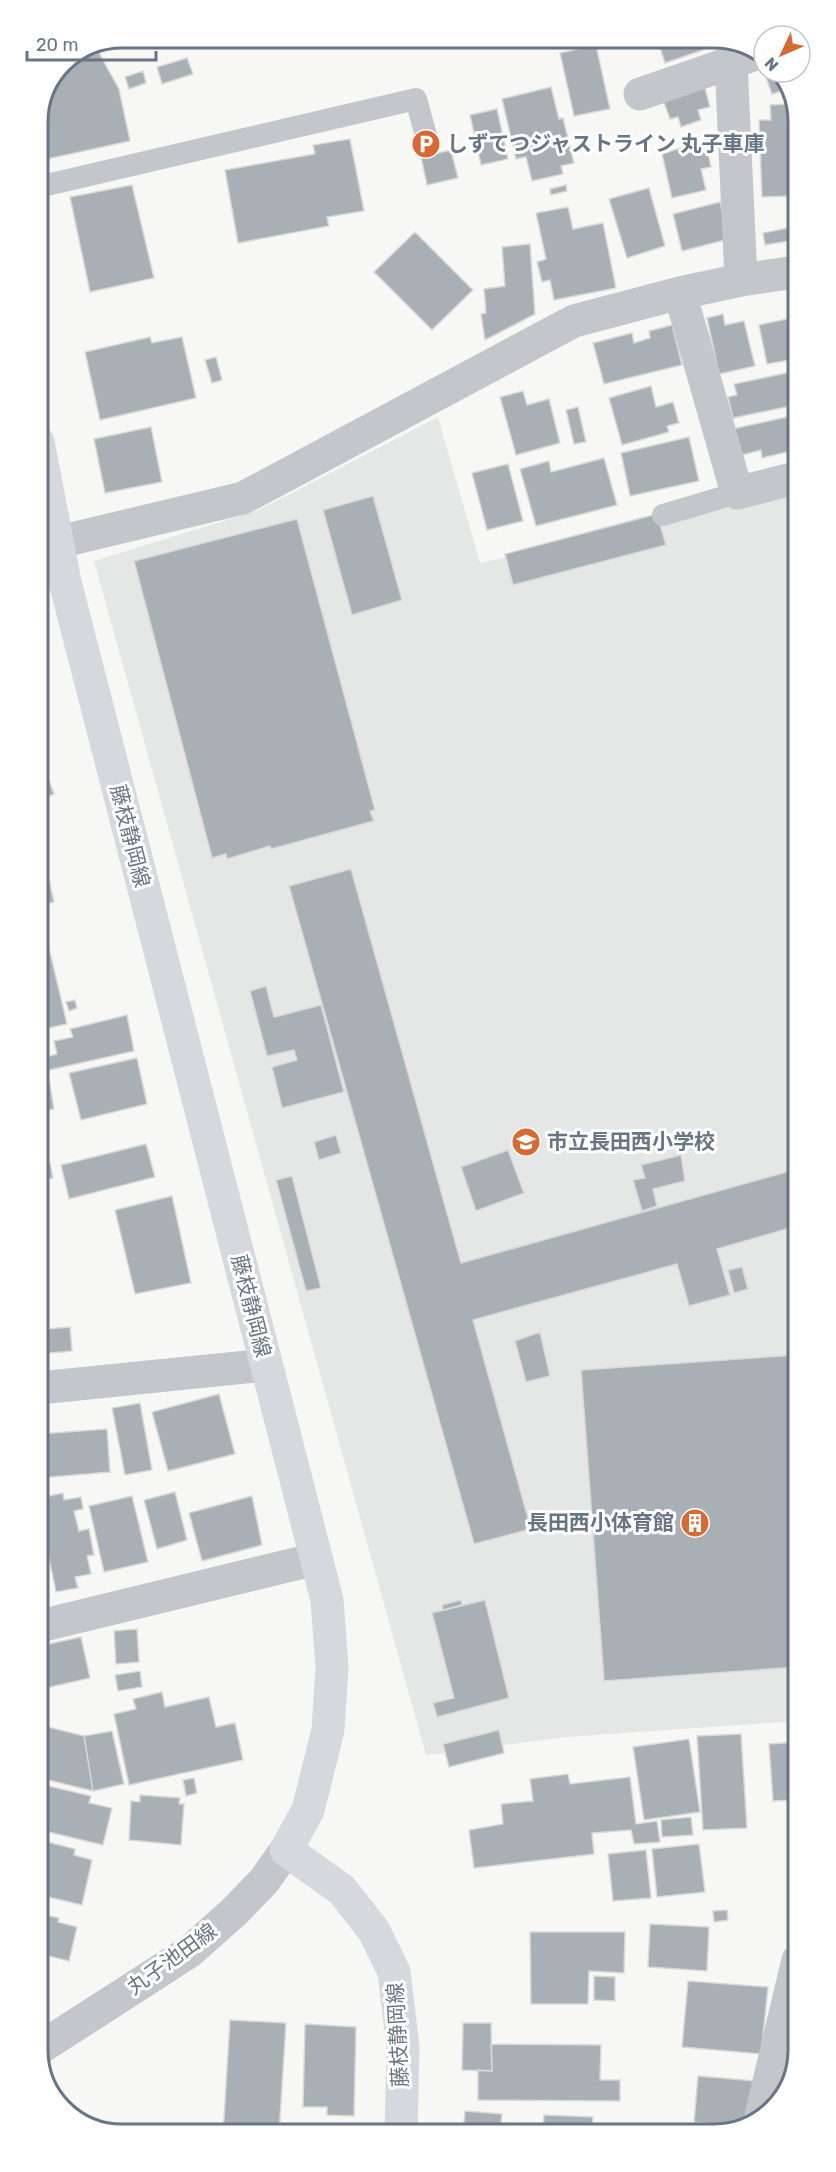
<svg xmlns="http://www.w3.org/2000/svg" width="836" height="2172" viewBox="0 0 836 2172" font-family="Rubik,'Noto Sans JP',sans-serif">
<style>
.built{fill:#e5e6e6}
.building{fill:#a8afb5;stroke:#d9d9d7;stroke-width:1.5}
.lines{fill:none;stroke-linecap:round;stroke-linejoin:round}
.service{stroke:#c3c6ca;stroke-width:22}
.minor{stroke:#c3c6ca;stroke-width:33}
.tertiary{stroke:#c3c6ca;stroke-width:33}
.secondary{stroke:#d5d8dc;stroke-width:33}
.labels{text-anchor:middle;stroke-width:6;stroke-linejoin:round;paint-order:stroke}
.poi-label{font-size:21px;font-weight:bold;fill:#687584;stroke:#fff;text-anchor:start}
.street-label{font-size:21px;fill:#687584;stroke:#fff}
.rim{fill:none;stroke:#687584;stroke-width:3}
</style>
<rect width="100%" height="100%" fill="#f7f7f5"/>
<path class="built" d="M438 417 480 563 654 525 796 488 798 1721 567 1737 426 1755 94 561 259 510Z"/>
<path class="building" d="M657 38H699L703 50 665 63Z
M714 38H720L729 41 717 46Z
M596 45 610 109 574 116 560 53Z
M99 53 119 89 130 141 38 161V117L62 62Z
M187 58 193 74 162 84 157 67Z
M143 71 146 83 129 89 125 77Z
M764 72H777L788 89 772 94Z
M704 84 710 107 698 110 701 120 681 127 678 117 670 119 662 97Z
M551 87 559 119 563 118 574 163 561 166 563 174 532 181 526 157 516 159 502 99Z
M790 104 794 196 762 197 759 120H771L770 105Z
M497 109 508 159 481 165 470 115Z
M350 139 364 211 327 217 329 226 238 243 225 170 315 154 313 145Z
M705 140 711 167 701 169 706 190 672 198 662 154Z
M451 150 458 178 427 185 421 157Z
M132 185 154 278 90 292 70 197Z
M566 185 567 191 551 195 550 189Z
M649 188 665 246 627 258 609 199Z
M720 202 729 239 682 251 673 214Z
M568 207 573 229 603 223 616 288 554 300 550 280 542 282 537 262 546 259 536 213Z
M793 227 795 240 765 245 763 233Z
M415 232 473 290 432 330 374 272Z
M530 244 535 314 485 340 481 314 486 313 484 289 505 286 502 247Z
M723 314 725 325 744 321 755 366 719 374 707 318Z
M796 317V359L767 364 759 325Z
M672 325 682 365 604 384 593 343 632 333 634 343 650 338 649 331Z
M150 337 152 343 182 337 196 398 100 420 85 352Z
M216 357 222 380 212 383 205 360Z
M796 371V405L733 418 728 397 737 395 734 384Z
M651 386 656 407 673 402 679 423 667 426 669 432 622 445 609 398Z
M523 391 527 405 549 399 560 443 516 455 500 397Z
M578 407 586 442 574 444 566 410Z
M796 415V450L762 458 761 450 738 456 732 429Z
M151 427 162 482 105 493 94 439Z
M689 437 699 481 630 496 621 453Z
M604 458 617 505 536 526 520 469 549 461 551 472Z
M508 464 523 521 487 530 472 473Z
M373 496 402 600 352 615 323 510Z
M657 514 666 545 513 585 505 554Z
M297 519 375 810 370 811 374 821 271 849 270 846 227 859 226 854 212 858 134 561Z
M39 754 54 794 39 800Z
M39 835 54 902 39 906 67 1024 39 1030Z
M351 869 461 1263 797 1169V1226L717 1249 730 1295 689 1306 677 1264 473 1320 531 1529 474 1544 289 886Z
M266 986 274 1017 321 1005 344 1092 282 1108 272 1067 297 1060 294 1050 267 1056 250 991Z
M75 1000 77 1008 69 1011 66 1002Z
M127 1015 134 1051 49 1070 46 1057 57 1054 54 1041 73 1037 70 1029Z
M137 1058 147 1104 81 1120 69 1073Z
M49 1079 54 1109 39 1112V1080Z
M336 1135 341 1153 319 1160 314 1142Z
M146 1144 155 1177 69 1199 61 1165Z
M508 1150 524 1193 476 1211 461 1167Z
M681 1155 685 1181 653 1189 657 1206 642 1211 633 1180 645 1178 641 1165Z
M50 1163 53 1178 39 1181V1165Z
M292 1176 321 1288 306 1291 276 1180Z
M172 1196 191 1283 135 1294 115 1210Z
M39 1236 47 1329 70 1327 72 1351 39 1354Z
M742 1267 748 1289 734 1293 728 1270Z
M540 1332 550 1376 526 1382 515 1341Z
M796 1355 797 1379 798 1667 604 1681 581 1370Z
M219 1394 235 1454 168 1471 152 1412Z
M140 1403 152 1470 125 1475 112 1408Z
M107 1429 110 1472 40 1478V1434Z
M175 1492 187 1540 157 1549 144 1500Z
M63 1493 64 1500 81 1497 83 1509 74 1511 79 1531 89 1529 94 1555 87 1556 91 1574 75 1577 78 1588 56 1592 40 1515V1498Z
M132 1496 148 1562 104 1572 89 1506Z
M252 1496 262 1545 202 1561 189 1513Z
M40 1556 46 1584 40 1585Z
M461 1600 462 1605 443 1610 442 1605Z
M485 1600 509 1698 437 1717 433 1703 454 1698 432 1613Z
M137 1629 139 1662 116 1664 114 1631Z
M81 1637 90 1678 46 1688 40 1659 46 1657 44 1645Z
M140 1671 142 1687 118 1691 115 1675Z
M162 1692 165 1707 209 1697 216 1727 235 1723 243 1760 129 1785 114 1714 136 1709 133 1699Z
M44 1726 84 1736 93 1791 40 1778V1744Z
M499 1730 504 1753 449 1767 443 1744Z
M112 1731 124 1784 93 1791 84 1736Z
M741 1734 747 1828 703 1830 697 1736Z
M689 1739 700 1812 644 1820 633 1747Z
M798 1742V1800L773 1801 769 1744Z
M568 1774 570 1784 630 1777 636 1824 657 1821 660 1842 634 1844 631 1830 592 1833 594 1854 474 1868 469 1830 503 1824 501 1804 533 1801 530 1779Z
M194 1778 197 1793 186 1796 183 1780Z
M44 1785 91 1796 89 1803 112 1808 103 1845 40 1830V1791H42Z
M140 1795 180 1798 179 1804H184L181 1845 129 1840 131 1801 140 1802Z
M691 1817 693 1835 662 1837 661 1820Z
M40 1840 75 1849 74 1855 92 1860 82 1905 40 1895Z
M699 1844 705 1892 657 1897 652 1849Z
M646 1850 651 1898 613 1901 608 1854Z
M727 1910 728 1920 714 1922 713 1911Z
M40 1914 59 1918 58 1922 77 1927 69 1961 40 1954Z
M650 1924 709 1927 707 1971 648 1967Z
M530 1932H625L624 1973 589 1971 588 2004H531Z
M594 1976 615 1977V2001L594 2000Z
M688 1981 768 1987 761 2054 682 2047Z
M230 2020 286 2023 279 2134H223Z
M463 2023H491L492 2071 462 2070Z
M305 2024 356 2027 354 2116 327 2115V2107H303Z
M491 2044 601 2045 600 2080H620V2101L478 2100V2070L492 2071Z
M698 2076 755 2081 751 2122 743 2127 694 2122Z
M465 2111 502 2114 501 2123 540 2125V2132L463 2133Z
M544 2115 593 2117 592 2132H543Z
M99 2127 139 2131V2134H116Z"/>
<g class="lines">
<path class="service" d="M38 187 416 99 428 143
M663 515 737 493"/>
<path class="minor" d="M731 62 741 280
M640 94 759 53
M680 293 737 493 796 478
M38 547 243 498 574 321 680 293 741 280 796 272
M39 1388 266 1365
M40 1626 316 1559
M761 2115 798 1960"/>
<path class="tertiary" d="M40 2048 189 1952 234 1912 264 1881 286 1850"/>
<path class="secondary" d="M38 442 65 582 327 1600 332 1667 328 1730 308 1810 286 1850 342 1890 374 1931 394 1972 403 2047 401 2133"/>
</g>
<defs>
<g id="parking-disc" transform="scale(1.5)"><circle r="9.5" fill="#d96933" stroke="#fff"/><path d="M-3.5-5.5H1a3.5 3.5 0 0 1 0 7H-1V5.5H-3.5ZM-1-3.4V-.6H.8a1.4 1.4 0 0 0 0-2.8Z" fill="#fff"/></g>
<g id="school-disc" transform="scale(1.5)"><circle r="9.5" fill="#d96933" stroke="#fff"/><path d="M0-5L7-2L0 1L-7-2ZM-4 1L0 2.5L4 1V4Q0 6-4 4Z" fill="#fff"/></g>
<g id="building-disc" transform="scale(1.5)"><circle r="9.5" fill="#d96933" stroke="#fff"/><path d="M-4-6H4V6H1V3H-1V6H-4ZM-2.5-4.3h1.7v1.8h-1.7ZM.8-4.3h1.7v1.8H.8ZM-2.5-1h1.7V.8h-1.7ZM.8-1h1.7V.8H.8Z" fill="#fff"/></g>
</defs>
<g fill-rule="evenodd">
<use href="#parking-disc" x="426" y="144"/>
<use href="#school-disc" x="526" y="1142"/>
<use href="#building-disc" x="695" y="1523"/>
</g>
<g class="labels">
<g class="poi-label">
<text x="447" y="151">しずてつジャストライン 丸子車庫</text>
<text x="547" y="1149">市立長田西小学校</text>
<text x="674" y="1530" text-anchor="end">長田西小体育館</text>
</g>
<g class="street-label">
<text transform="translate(130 836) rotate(76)" y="7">藤枝静岡線</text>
<text transform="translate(251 1306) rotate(76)" y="7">藤枝静岡線</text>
<text transform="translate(172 1959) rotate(-36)" y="7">丸子池田線</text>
<text transform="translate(398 2035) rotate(-93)" y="7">藤枝静岡線</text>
</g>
</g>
<path d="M0 0H836V2172H0ZM122 48H714A74 74 0 0 1 788 122V2050A74 74 0 0 1 714 2124H122A74 74 0 0 1 48 2050V122A74 74 0 0 1 122 48Z" fill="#fff" fill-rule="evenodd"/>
<path class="rim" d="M122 48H714A74 74 0 0 1 788 122V2050A74 74 0 0 1 714 2124H122A74 74 0 0 1 48 2050V122A74 74 0 0 1 122 48Z"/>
<g transform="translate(782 54) rotate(226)"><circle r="28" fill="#ffffff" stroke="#c3c8ce" stroke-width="1.5"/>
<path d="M0-4.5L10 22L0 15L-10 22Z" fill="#d96933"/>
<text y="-9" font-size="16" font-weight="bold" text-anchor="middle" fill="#687584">N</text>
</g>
<path d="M27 51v9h129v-9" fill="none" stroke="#687584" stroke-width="3"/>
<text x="36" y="51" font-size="18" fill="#687584" stroke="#ffffff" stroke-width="4.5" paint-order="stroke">20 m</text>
</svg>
